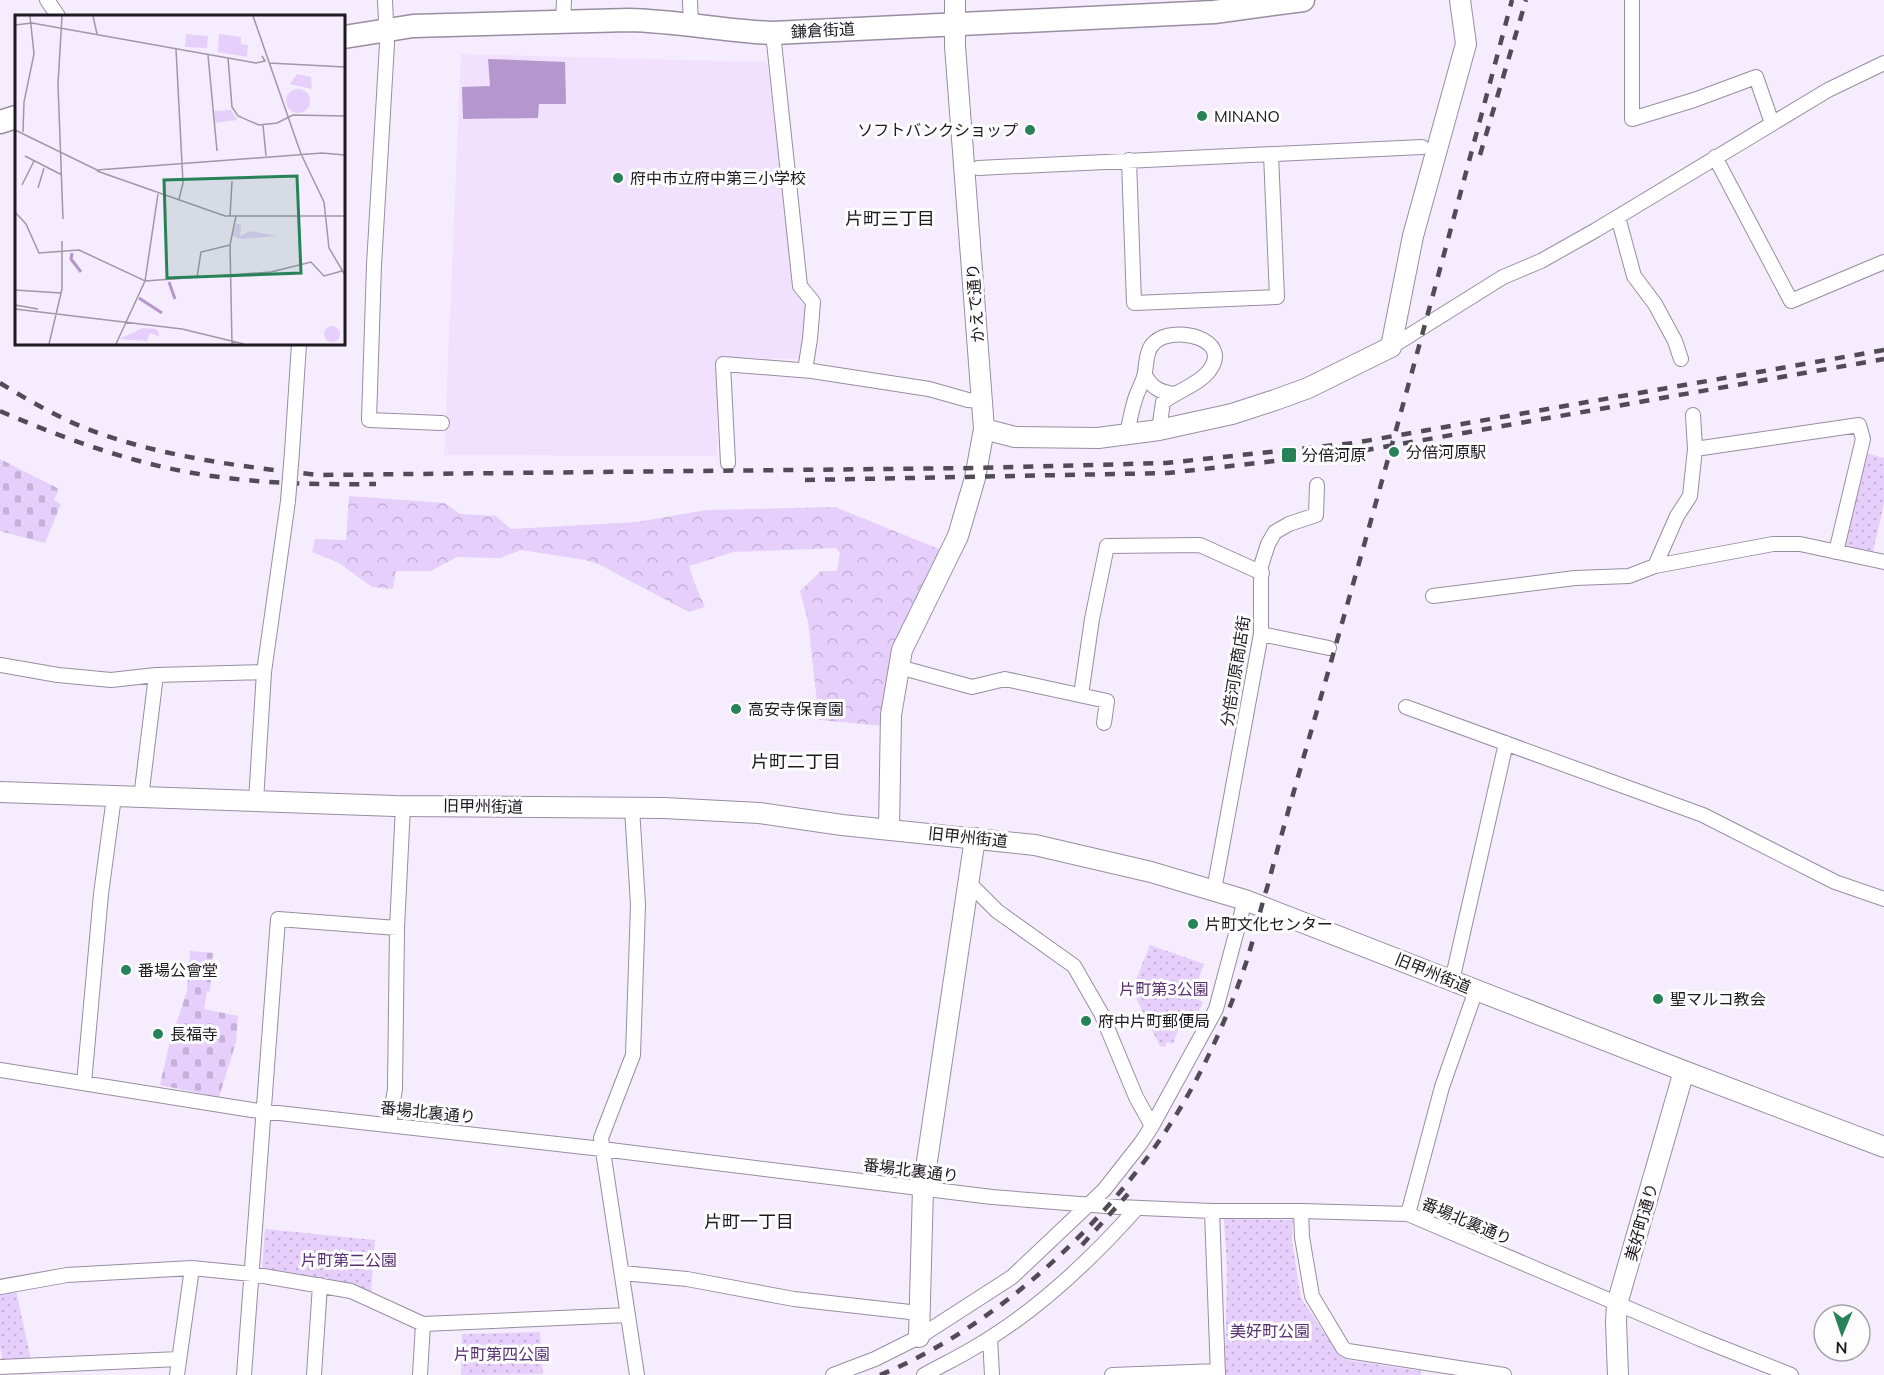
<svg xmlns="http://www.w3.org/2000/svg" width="1884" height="1375" viewBox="0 0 1884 1375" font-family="Mulish,'Noto Sans JP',sans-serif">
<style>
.built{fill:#f1e1fe}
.forest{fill:url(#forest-crowns)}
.cemetery{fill:url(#cemetery-stones)}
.park{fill:url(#park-dots)}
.water{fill:#b597cd}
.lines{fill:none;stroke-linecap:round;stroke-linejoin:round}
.street-casing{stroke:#988da1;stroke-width:16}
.secondary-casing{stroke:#988da1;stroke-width:22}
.primary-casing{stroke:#988da1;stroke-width:25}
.street{stroke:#fff;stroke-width:14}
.secondary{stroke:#fff;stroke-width:20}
.primary{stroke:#fff;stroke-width:22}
.rail{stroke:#504b55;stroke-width:4.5;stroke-dasharray:10 10;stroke-linecap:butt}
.street-bridge-casing{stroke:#988da1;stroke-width:16;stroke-linecap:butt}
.street-bridge{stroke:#fff;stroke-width:14}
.poi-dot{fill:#278258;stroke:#fdfdfd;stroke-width:2}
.labels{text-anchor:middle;stroke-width:6;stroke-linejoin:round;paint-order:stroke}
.street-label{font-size:16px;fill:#1d1921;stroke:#fdfdfd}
.poi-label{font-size:16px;fill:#1d1921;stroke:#fdfdfd;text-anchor:start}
.park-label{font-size:16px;fill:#573072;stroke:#fdfdfd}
.neighbourhood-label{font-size:18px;fill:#1d1921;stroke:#fdfdfd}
.inset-river{fill:none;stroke:#b597cd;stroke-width:3}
.inset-road{fill:none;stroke:#9f98a5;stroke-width:1.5}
.view{fill:#278258;fill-opacity:0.15;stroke:#278258;stroke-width:3}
.inset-edge{fill:none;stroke:#1d1921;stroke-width:3}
</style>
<defs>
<pattern id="forest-crowns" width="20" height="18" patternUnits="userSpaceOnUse" patternTransform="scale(1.5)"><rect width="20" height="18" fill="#e6cffb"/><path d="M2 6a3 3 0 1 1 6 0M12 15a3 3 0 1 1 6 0" fill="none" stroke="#c5b1d7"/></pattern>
<pattern id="cemetery-stones" width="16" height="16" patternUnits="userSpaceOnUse" patternTransform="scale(1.5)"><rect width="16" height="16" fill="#e6cffb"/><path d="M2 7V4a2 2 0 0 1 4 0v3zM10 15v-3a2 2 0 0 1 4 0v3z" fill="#c5b1d7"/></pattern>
<pattern id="park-dots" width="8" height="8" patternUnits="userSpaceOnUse" patternTransform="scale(1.5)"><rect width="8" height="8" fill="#e6cffb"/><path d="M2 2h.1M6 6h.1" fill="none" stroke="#c5b1d7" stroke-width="1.8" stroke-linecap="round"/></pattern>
</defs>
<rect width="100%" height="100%" fill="#f5ecfd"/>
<path class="built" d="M461 54 767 62 795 293 807 309 801 356 796 359 717 357V456L444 455Z"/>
<path class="forest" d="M349 496 445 503 460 514 496 516 511 529 637 522 706 510 835 507 944 551 884 726 819 720 808 621 800 591 821 571H837L840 553 836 548 734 552 689 566 695 584 705 607 689 612 600 565 586 560 521 550 500 558 457 557 431 571H396L393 589 372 587 339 563 312 552 315 539 346 540Z"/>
<path class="cemetery" d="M0 459 59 489 54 500 61 504 45 543 0 531Z
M190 951 213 953 210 992 207 991 204 1009 238 1016 236 1042 219 1097 160 1085 168 1049 187 991Z"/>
<path class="park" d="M1865 453 1884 458V503L1872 556 1842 550Z
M1150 945 1204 964 1192 997 1203 1002 1192 1026 1181 1022 1173 1044 1167 1042 1165 1047 1160 1046 1132 990Z
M1224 1219 1293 1220 1292 1241 1301 1298 1339 1355 1347 1360 1421 1371V1375H1225L1227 1267Z
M265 1229 375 1240 371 1293 353 1284 262 1268Z
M16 1290 31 1360 3 1362 0 1347V1294Z
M540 1332 543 1374 461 1375 462 1334Z"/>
<path class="water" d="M488 59 565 62 566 104H539L538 118 463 119 462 87 490 86Z"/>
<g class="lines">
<g class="street-casing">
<path id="street" d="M47 0 58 16
M385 0 387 44 374 265 369 420 442 423
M690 0 691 26
M1632 0V119L1694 100 1756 77 1772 123
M563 23 564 0
M773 33 800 286 813 302 810 339 805 370
M1715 157 1791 301 1884 262
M1129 160 1134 303 1277 297 1271 154
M978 168 1422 147
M1618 217 1634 276 1655 304 1675 341 1681 359
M1391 347 1503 277 1541 261 1596 230 1828 90 1884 63
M1145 375C1152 388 1160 392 1174 394
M1127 435C1129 424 1131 413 1134 403 1136 394 1141 386 1144 377 1147 366 1145 350 1155 342 1173 325 1234 338 1209 371 1198 385 1177 391 1163 402L1159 430
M1695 449 1859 425 1863 439 1836 552
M292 452 299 344
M728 463 723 364 812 371 929 389 968 400 983 401
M1655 566 1677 516 1690 496 1695 449 1693 415
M1433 596 1575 578 1629 576 1655 566 1773 544H1800L1884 562
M1261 634 1329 648
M0 665 58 675 111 680 156 675 264 672
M899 667 972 687 1005 679 1107 701 1104 723
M1081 695 1092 619 1107 546 1200 545 1262 573
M1406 707 1703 815 1835 882 1884 899
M141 798 156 675
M256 801 264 672 288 501
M632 808 638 905 633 1055 601 1138 637 1375
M969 883 997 911 1074 966 1101 1013 1136 1097 1152 1126
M1214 890 1261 634V566L1268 544 1275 532 1289 524 1316 515 1317 485
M1452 981 1506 743
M0 1070 252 1110 602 1149 992 1197 1118 1207 1212 1211H1301L1408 1214 1700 1339 1791 1375
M84 1083 101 894 114 797
M389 1125 395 1089 397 928 403 806
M1212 1211 1218 1375
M1301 1211 1302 1237 1312 1296 1343 1348 1348 1351 1504 1375
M1408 1214 1442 1087 1476 990
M622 1273 687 1279 794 1299 919 1313
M0 1287 67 1275 192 1268 252 1274 351 1291 423 1324 628 1315
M990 1338 992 1375
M0 1367 179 1359
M177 1375 192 1268
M244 1375 278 919 397 928
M314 1375 320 1285
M420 1375 423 1324
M833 1375 875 1359 919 1337 1012 1277 1104 1190 1141 1143 1152 1126 1216 1009 1245 900
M924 1375C940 1366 957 1358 972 1349 1035 1313 1089 1262 1137 1208
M1112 1375 1218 1371"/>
</g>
<g class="secondary-casing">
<path id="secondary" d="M984 429 1015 437 1098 438 1159 430 1232 414 1275 400 1308 388 1391 347 1413 236 1466 44 1460 0
M0 792 395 806 664 808 759 813 842 825 1035 845 1151 872 1245 900 1684 1071 1884 1147
M889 829 891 715 902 650 958 536 975 478 984 429 955 46V0
M919 1337 923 1188 975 838
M1618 1375 1616 1322 1617 1304 1684 1071"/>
</g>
<g class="primary-casing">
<path id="primary" d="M344 37 413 26 629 20C677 21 724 31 773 33L1214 12 1303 0
M0 122 16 117"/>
</g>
<use href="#street" class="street"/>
<use href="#secondary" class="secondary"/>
<use href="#primary" class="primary"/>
<path class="rail" d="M1480 155 1526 0
M0 383C31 402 64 421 98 433 170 458 244 467 319 475L977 468 1166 463 1354 443 1884 350
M0 411C53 434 107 454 163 467 233 483 305 485 376 484
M805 480 1168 473 1355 452 1884 359
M1082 1245 1128 1194
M880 1375C1001 1325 1120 1213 1185 1100 1210 1057 1230 1010 1246 963 1254 939 1259 913 1267 888 1282 832 1298 777 1314 721 1383 482 1448 241 1512 0"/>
<g class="street-bridge-casing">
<path id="street-bridge" d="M288 501 292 452"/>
</g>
<use href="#street-bridge" class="street-bridge"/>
</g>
<g class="poi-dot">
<circle cx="1202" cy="116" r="6"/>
<circle cx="1030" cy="130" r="6"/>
<circle cx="618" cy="178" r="6"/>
<circle cx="1394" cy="452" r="6"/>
<rect x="1281" y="447" width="16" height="16" rx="3"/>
<circle cx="736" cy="709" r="6"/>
<circle cx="1193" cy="924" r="6"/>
<circle cx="126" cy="970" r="6"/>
<circle cx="1658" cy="999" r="6"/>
<circle cx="1086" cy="1021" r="6"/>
<circle cx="158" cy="1034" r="6"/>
</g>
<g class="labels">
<g class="street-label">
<text transform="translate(823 30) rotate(-3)" y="6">鎌倉街道</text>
<text transform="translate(975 303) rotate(-94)" y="6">かえで通り</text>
<text transform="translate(1235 671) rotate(-81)" y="6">分倍河原商店街</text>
<text transform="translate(483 806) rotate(1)" y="6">旧甲州街道</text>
<text transform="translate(968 837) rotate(6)" y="6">旧甲州街道</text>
<text transform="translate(1433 973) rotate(22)" y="6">旧甲州街道</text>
<text transform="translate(428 1112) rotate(6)" y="6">番場北裏通り</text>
<text transform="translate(911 1170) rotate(7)" y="6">番場北裏通り</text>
<text transform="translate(1467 1221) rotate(23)" y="6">番場北裏通り</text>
<text transform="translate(1641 1222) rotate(-74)" y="6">美好町通り</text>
</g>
<g class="poi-label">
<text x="1214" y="122">MINANO</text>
<text x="1018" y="136" text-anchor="end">ソフトバンクショップ</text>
<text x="630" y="184">府中市立府中第三小学校</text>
<text x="1406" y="458">分倍河原駅</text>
<text x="1302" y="461">分倍河原</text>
<text x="748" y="715">高安寺保育園</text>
<text x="1205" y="930">片町文化センター</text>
<text x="138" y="976">番場公會堂</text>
<text x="1670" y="1005">聖マルコ教会</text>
<text x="1098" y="1027">府中片町郵便局</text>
<text x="170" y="1040">長福寺</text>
</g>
<g class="park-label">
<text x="1164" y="995">片町第3公園</text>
<text x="349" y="1266">片町第二公園</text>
<text x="1270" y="1337">美好町公園</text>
<text x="502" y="1360">片町第四公園</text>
</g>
<g class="neighbourhood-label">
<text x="890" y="225">片町三丁目</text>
<text x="796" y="768">片町二丁目</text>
<text x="749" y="1228">片町一丁目</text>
</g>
</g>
<g transform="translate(15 15)">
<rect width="330" height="330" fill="#f5ecfd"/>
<path d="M171 19 193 21 192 33 170 32ZM204 19 226 22V29L233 30 232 42 203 37ZM282 59 296 62 297 74 275 69ZM271 86a12 12 0 1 1 24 0a12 12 0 1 1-24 0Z" fill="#e6cffb"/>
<path d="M221 209H226L225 221 235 216 262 221 225 224 218 221Z" fill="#e6cffb"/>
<path d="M216 95 222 105 200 108 199 96ZM309 319a8 8 0 1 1 16 0a8 8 0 1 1-16 0ZM128 313 142 314 145 322 135 318 132 326 104 324Z" fill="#e6cffb"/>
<path class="inset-river" d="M57 238 56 244 66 257M154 267 160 284M124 283 147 298"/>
<path class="inset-road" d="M47 1 43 69 48 204M78 1 82 19M238 1 286 139 309 187 314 233 330 260M0 10 17 8 241 48 250 46 247 41M161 34 168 168 164 184M193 40 202 136M213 43 217 92 223 101 244 110 262 108 278 100 330 101M254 48 330 52M248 110 251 141M0 115 82 155 307 138 330 140M8 117 9 87 19 39 15 1M10 141 47 160M82 156 210 201H330M7 170 19 146M23 173 29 153M0 197 11 209 24 238 64 235 130 266 143 179M215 201 217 166M182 262 186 237 215 230M0 275 46 278M0 290 23 294M0 294 167 314 229 329M34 329 47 274V226M101 329 130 266 256 257 296 247 309 261 327 256M217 329 215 230 221 201"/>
<path class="view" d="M282 161 286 258 152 263 149 165Z"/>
<rect width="330" height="330" class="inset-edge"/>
</g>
<g transform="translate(1842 1333) rotate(182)"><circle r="28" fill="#fdfdfd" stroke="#a3a2a5" stroke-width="1.5"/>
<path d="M0-4.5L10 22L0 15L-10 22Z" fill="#278258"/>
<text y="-9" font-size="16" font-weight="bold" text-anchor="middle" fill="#1d1921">N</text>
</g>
</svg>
